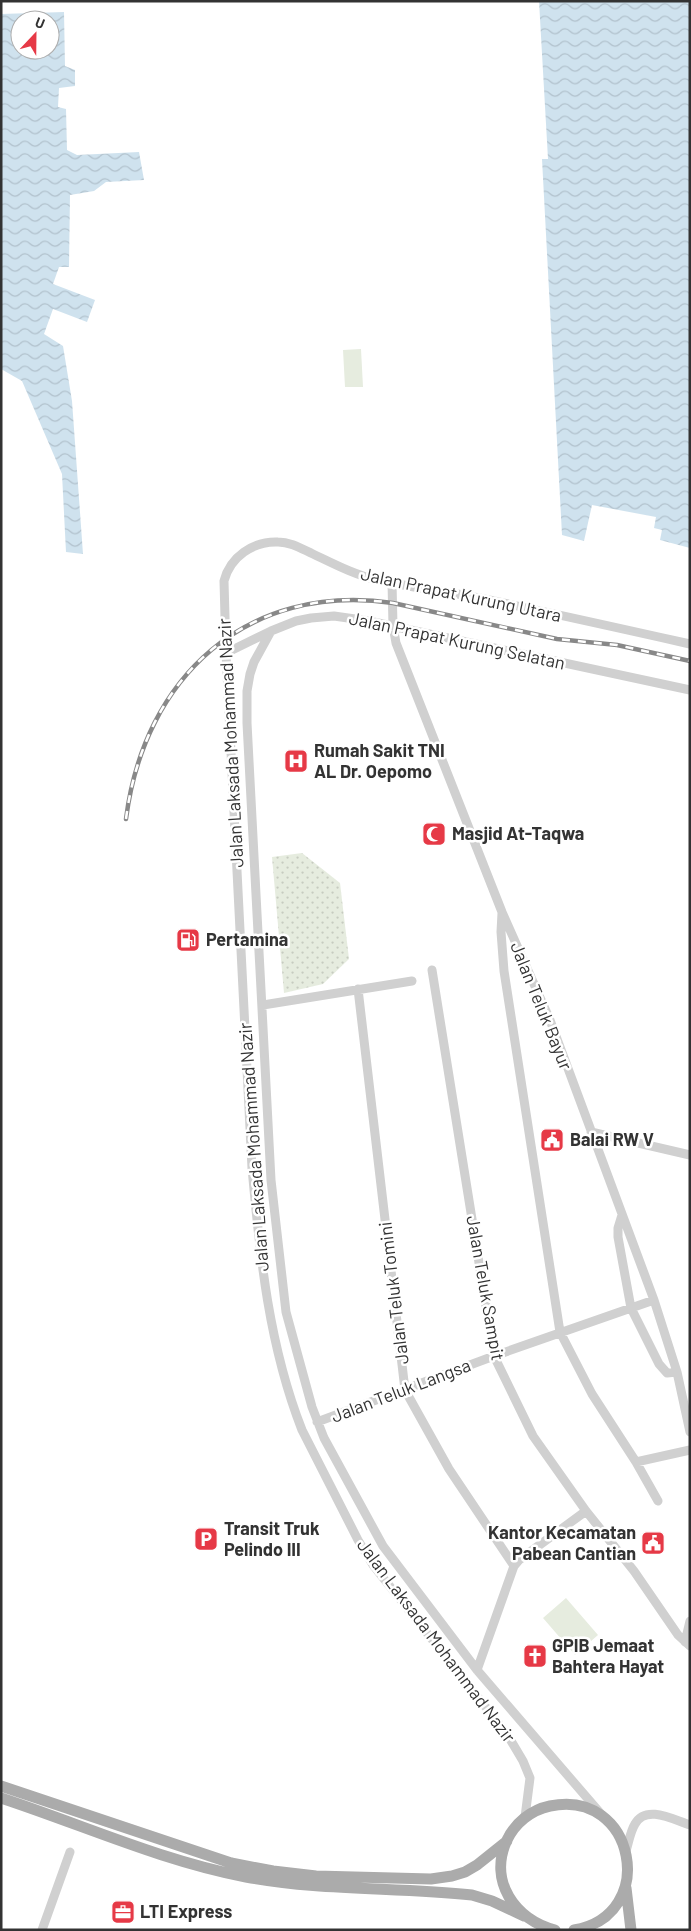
<svg xmlns="http://www.w3.org/2000/svg" width="691" height="1931" viewBox="0 0 691 1931" font-family="Barlow,sans-serif">
<style>
.grass{fill:url(#grass-dots)}
.garden{fill:#e6ecdf}
.water{fill:url(#water-waves);fill-rule:evenodd}
.lines{fill:none;stroke-linecap:round;stroke-linejoin:round}
.minor{stroke:#d0d0d0;stroke-width:9}
.major{stroke:#ababab;stroke-width:11}
.rail-casing{stroke:#888;stroke-width:4.5}
.rail{stroke:#fff;stroke-width:2.5;stroke-dasharray:8;stroke-linecap:butt}
.labels{text-anchor:middle;stroke-width:5;stroke-linejoin:round;paint-order:stroke}
.street-label{font-size:18px;fill:#333;stroke:#fff}
.poi-label{font-size:18px;font-weight:bold;fill:#333;stroke:#fff;text-anchor:start}
</style>
<defs>
<pattern id="grass-dots" width="8" height="8" patternUnits="userSpaceOnUse" patternTransform="scale(1.25)"><rect width="8" height="8" fill="#e6ecdf"/><path d="M2 2h.1M6 6h.1" fill="none" stroke="#c6cbc0" stroke-width="1.8" stroke-linecap="round"/></pattern>
<pattern id="water-waves" width="16" height="10" patternUnits="userSpaceOnUse" patternTransform="scale(1.25)"><rect width="16" height="10" fill="#cfe2ee"/><path d="M0 5q4-4 8 0t8 0" fill="none" stroke="#b2c2cd"/></pattern>
</defs>
<rect width="100%" height="100%" fill="#fff"/>
<path class="grass" d="M302 853 340 883 349 959 323 984 284 993 272 857Z"/>
<path class="garden" d="M361 349 363 387H345L343 350Z
M566 1598 598 1635 575 1655 543 1618Z"/>
<path class="water" d="M539 1H690V548L660 540 662 530 654 528 656 517 592 505 584 541 562 535 542 159H548Z
M64 12 65 66 75 70V86L59 88 58 107 66 109 67 150 77 155 139 152 144 180 106 182 94 191 70 195 69 267H59L53 284 95 300 87 322 53 309 44 334 63 346 72 401 83 554 66 552 62 474 22 381 1 369V14ZM20 20H50V50H20Z"/>
<g class="lines">
<path class="minor" d="M392 582 393 626 396 643 502 912 550 1020 654 1300 677 1372 690 1432
M226 653 271 631
M502 913 501 932 504 971 560 1332 592 1394 636 1462 690 1450
M432 970 494 1356 533 1436 586 1511 634 1571 678 1635 690 1646
M358 989 405 1390 449 1469 514 1566
M263 1005 412 981
M591 1132 690 1155
M622 1215 618 1228V1237L631 1308 659 1364 667 1373 677 1372
M317 1422 494 1356 654 1300
M636 1462 658 1501
M685 1642 690 1621
M477 1670 514 1566 519 1560 586 1511
M601 1814 477 1670 383 1546 324 1438 312 1407 286 1312 271 1180 247 723V691L250 674 254 662 271 631 296 621 311 618 334 616 369 621 690 690
M525 1817 530 1778 523 1761 507 1734 373 1565 358 1540 302 1430C269 1346 260 1257 252 1168L226 653 224 581C230 557 253 541 278 542 291 542 302 549 313 554 334 564 355 575 377 580 414 588 452 592 489 600 556 614 623 629 690 644
M626 1851C629 1842 630 1832 635 1824 646 1804 674 1820 690 1825
M42 1930 70 1852"/>
<path class="major" d="M1 1786 231 1863 273 1871 316 1876 431 1879 452 1876 465 1872 477 1865 507 1841
M1 1798C83 1825 162 1861 246 1877 320 1891 397 1887 472 1895L492 1901 524 1916
M626 1888 631 1930
M555 1930C515 1920 488 1881 507 1840 515 1823 531 1810 550 1806 635 1788 660 1915 574 1930"/>
<g class="rail-casing">
<path id="rail" d="M126 819C144 677 247 582 393 603L557 639 617 645 690 661"/>
</g>
<use href="#rail" class="rail"/>
</g>
<defs>
<g id="hospital-square" transform="scale(1.25)"><rect x="-9" y="-9" width="18" height="18" rx="4" fill="#e63946" stroke="#fff"/><path d="M-5-5h3v3.5h4V-5h3V5h-3V1.5h-4V5h-3Z" fill="#fff"/></g>
<g id="mosque-square" transform="scale(1.25)"><rect x="-9" y="-9" width="18" height="18" rx="4" fill="#e63946" stroke="#fff"/><path d="M3.5-4.9A6 6 0 1 0 3.5 4.9A5 5 0 1 1 3.5-4.9Z" fill="#fff"/></g>
<g id="fuel-square" transform="scale(1.25)"><rect x="-9" y="-9" width="18" height="18" rx="4" fill="#e63946" stroke="#fff"/><path d="M-5.5-6h7V0h2V4h1.3V-2.5L3-4.5l.8-.8L6-3V5H2.5V1h-1V6h-7ZM-4.2-4.7v3.2H.2V-4.7Z" fill="#fff"/></g>
<g id="civic-square" transform="scale(1.25)"><rect x="-9" y="-9" width="18" height="18" rx="4" fill="#e63946" stroke="#fff"/><path d="M-.6-6.5H3V-4.5H.6V-3L4-1V1h2V6H-6V1h2V-1L-.6-3ZM-1.2 2.5V6h2.4V2.5Z" fill="#fff"/></g>
<g id="parking-square" transform="scale(1.25)"><rect x="-9" y="-9" width="18" height="18" rx="4" fill="#e63946" stroke="#fff"/><path d="M-3.5-5.5H1a3.5 3.5 0 0 1 0 7H-1V5.5H-3.5ZM-1-3.4V-.6H.8a1.4 1.4 0 0 0 0-2.8Z" fill="#fff"/></g>
<g id="church-square" transform="scale(1.25)"><rect x="-9" y="-9" width="18" height="18" rx="4" fill="#e63946" stroke="#fff"/><path d="M-1.2-6h2.4v3.5h3.3v2.4h-3.3V6h-2.4V-.1h-3.3v-2.4h3.3Z" fill="#fff"/></g>
<g id="office-square" transform="scale(1.25)"><rect x="-9" y="-9" width="18" height="18" rx="4" fill="#e63946" stroke="#fff"/><path d="M-6-3h4V-5.5h4V-3h4V5H-6ZM-1-4.5V-3h2v-1.5ZM-6 0V1H6V0Z" fill="#fff"/></g>
</defs>
<g fill-rule="evenodd">
<use href="#hospital-square" x="296" y="761"/>
<use href="#mosque-square" x="434" y="834"/>
<use href="#fuel-square" x="188" y="940"/>
<use href="#civic-square" x="552" y="1140"/>
<use href="#parking-square" x="206" y="1539"/>
<use href="#civic-square" x="653" y="1543"/>
<use href="#church-square" x="535" y="1656"/>
<use href="#office-square" x="123" y="1912"/>
</g>
<g class="labels">
<g class="street-label">
<text transform="translate(461 595) rotate(12)" y="6">Jalan Prapat Kurung Utara</text>
<text transform="translate(457 641) rotate(12)" y="6">Jalan Prapat Kurung Selatan</text>
<text transform="translate(231 743) rotate(-93)" y="6">Jalan Laksada Mohammad Nazir</text>
<text transform="translate(541 1006) rotate(68)" y="6">Jalan Teluk Bayur</text>
<text transform="translate(254 1147) rotate(-94)" y="6">Jalan Laksada Mohammad Nazir</text>
<text transform="translate(485 1288) rotate(80)" y="6">Jalan Teluk Sampit</text>
<text transform="translate(394 1293) rotate(-97)" y="6">Jalan Teluk Tomini</text>
<text transform="translate(401 1391) rotate(-21)" y="6">Jalan Teluk Langsa</text>
<text transform="translate(436 1641) rotate(53)" y="6">Jalan Laksada Mohammad Nazir</text>
</g>
<g class="poi-label">
<text x="314" y="757">Rumah Sakit TNI<tspan x="314" dy="21">AL Dr. Oepomo</tspan></text>
<text x="452" y="840">Masjid At-Taqwa</text>
<text x="206" y="946">Pertamina</text>
<text x="570" y="1146">Balai RW V</text>
<text x="224" y="1535">Transit Truk<tspan x="224" dy="21">Pelindo III</tspan></text>
<text x="636" y="1539" text-anchor="end">Kantor Kecamatan<tspan x="636" dy="21">Pabean Cantian</tspan></text>
<text x="552" y="1652">GPIB Jemaat<tspan x="552" dy="21">Bahtera Hayat</tspan></text>
<text x="140" y="1918">LTI Express</text>
</g>
</g>
<rect width="691" height="1931" fill="none" stroke="#333333" stroke-width="5"/>
<g transform="translate(35 35) rotate(22)"><circle r="24" fill="#ffffff" stroke="#adadad"/>
<path d="M0-4L9 19L0 12L-9 19Z" fill="#e63946"/>
<text y="-8" font-size="14" font-weight="bold" text-anchor="middle" fill="#333333">U</text>
</g>
</svg>
